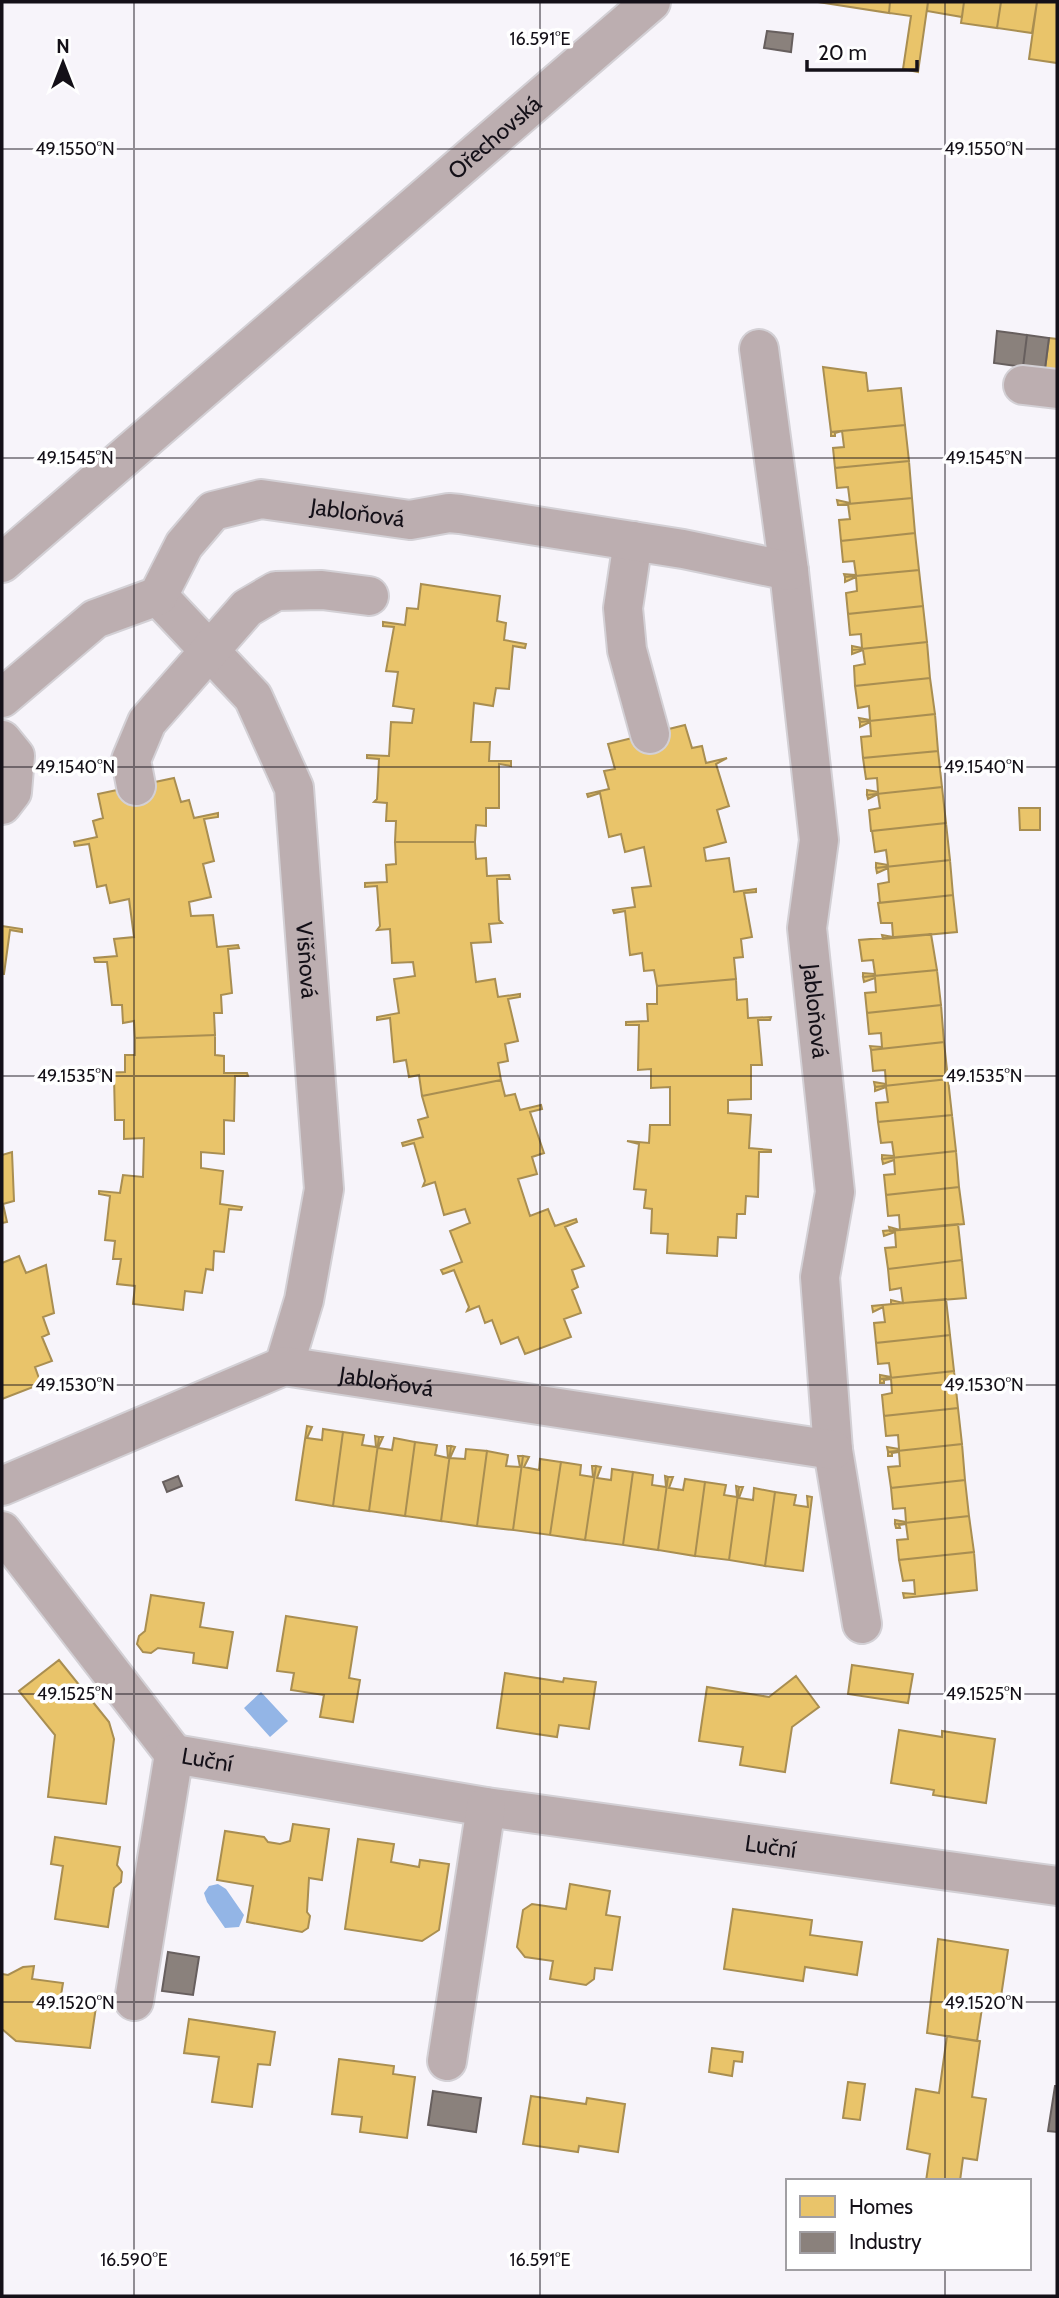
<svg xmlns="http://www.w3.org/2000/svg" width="1059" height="2298" viewBox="0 0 1059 2298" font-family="Cabin,sans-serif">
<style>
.water{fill:#93b5e6}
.homes{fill:#e9c46a;stroke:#a98e51;stroke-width:2}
.industry{fill:#8a817c;stroke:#675f5e;stroke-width:2}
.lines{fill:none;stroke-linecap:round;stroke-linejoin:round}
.minor-casing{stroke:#d3d0d5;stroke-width:42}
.minor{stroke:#bcaeb0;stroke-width:38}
.ticks{fill:none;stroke:#141018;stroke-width:2;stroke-opacity:0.45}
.labels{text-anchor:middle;stroke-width:7;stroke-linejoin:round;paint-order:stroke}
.street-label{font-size:23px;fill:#141018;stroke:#fff}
.ticks-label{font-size:18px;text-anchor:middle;fill:#141018;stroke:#fff;stroke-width:7;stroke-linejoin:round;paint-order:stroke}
</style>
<rect width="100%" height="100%" fill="#f7f4fa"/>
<path class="water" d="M261 1692 288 1721 270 1737 244 1708Z
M218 1884 226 1889 244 1915 239 1927 225 1928 207 1902 204 1893 209 1886Z"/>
<path class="homes" d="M818 2H890L889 13Z
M890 2H928L918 72 903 69 911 16 889 13Z
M928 2H964L962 17 927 11Z
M964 2H1001L997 28 961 23Z
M1001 2H1037L1032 33 997 28Z
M1037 2H1057V63L1029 59Z
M1049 338 1057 339V371L1045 369Z
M823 367 866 373 868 391 901 388 905 425 831 432Z
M905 425 909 461 835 468 833 448 844 447 842 431 835 433V436H831V432Z
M909 461 912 498 838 505 837 500 850 503 848 487 837 488 835 468Z
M912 498 915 533 841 541 839 520 850 519 848 504Z
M915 533 919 570 845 577 844 574 856 575 854 561 843 562 841 541Z
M919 570 923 606 848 614 846 593 857 591 856 577 845 582V577Z
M421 584 500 596 497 621 506 623 504 640 526 644 525 648 513 646 509 689 496 688 493 706 474 703 471 742H490L489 761H511V766L499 764V808H486V826L476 825 475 842H395L396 821H386L387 803 374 802 377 799 379 759 367 758V755L389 756 391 722 412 723 414 709 393 706 398 672 386 671 394 627 383 626V622L405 625 407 608 418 609Z
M923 606 927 642 852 650V646L862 648 861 634 850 635 848 614Z
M927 642 930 678 855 686 854 666 865 664 863 650 852 654V650Z
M930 678 935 714 860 722 859 718 870 720 869 706 858 708 855 686Z
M935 714 938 751 863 758 861 737 871 736 870 722 860 727V722Z
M685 725 692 748 702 746 706 763 727 758 716 764 729 806 717 810 726 842 704 848 706 861 729 858 734 892 756 889V892L744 893 752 937 741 939 743 957 734 958 736 979 657 986 654 970 644 971 642 953 630 955 625 911 614 913 613 910 635 907 632 888 651 886 644 847 625 852 621 834 609 837 600 793 588 797 587 794 609 789 604 771 615 769 608 744Z
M938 751 942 787 867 795V790L878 792 877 778 866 779 863 758Z
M174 778 181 802 189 800 194 818 218 813V817L204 819 214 861 203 864 211 897 189 902 191 916 213 915 217 947 238 945 239 948 228 949 232 993 221 995 222 1013H214L215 1035 135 1038 134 1021 123 1023 122 1005H112L107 962H95L94 958 117 956 114 939 134 937 129 899 110 903 106 885 97 887 89 844 75 846 74 842 97 837 93 821 103 818 98 794Z
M942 787 946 823 871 831 869 810 880 808 878 794 868 799 867 795Z
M1019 808H1040V830H1020Z
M946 823 950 860 876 868V863L888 865 886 850 875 852 872 831Z
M395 842H475L476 859 486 858 487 876 509 875 510 879H497L499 920 502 923 489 924 491 942 471 943 476 982 495 979 498 997 520 994V997L508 999 518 1041 505 1044 508 1061 498 1063 501 1080 422 1096 419 1075 409 1077 406 1060 394 1062 390 1018 377 1020V1017L399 1013 394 979 415 976 413 962 392 963 390 929 377 930 380 926 377 886 365 887V883L387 882 386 865 396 864Z
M950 860 953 895 880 903 878 884 889 882 888 868 877 873 876 868Z
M953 895 957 932 883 939 882 935 893 937 892 923H881L878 903Z
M2 926 22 929V932L10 930 4 974H2Z
M931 934 937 970 863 977V973L875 974 873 960 862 961 859 940Z
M937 970 941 1005 867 1013 865 993 876 992 875 978 864 982 863 977Z
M736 979 737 1000 747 999 748 1018 771 1017 770 1020H758L762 1065H751V1099L728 1100V1113L751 1115 749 1148 771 1150V1152H759L758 1197 746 1196 745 1214H737L736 1238 718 1237 717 1256 667 1253 668 1234 651 1233 652 1209 644 1208 646 1190 634 1189 639 1144 627 1141 649 1143 650 1125H670V1087L651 1088V1069L638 1070 639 1025H626V1022L648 1021 647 1004H657V986Z
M941 1005 944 1042 871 1050 870 1046 882 1047 881 1033 869 1034 867 1013Z
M215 1035V1055L224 1056V1073H247L248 1076H235L234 1121 224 1120V1154L201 1152V1168L223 1171 220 1204 242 1207 241 1210 229 1209 224 1252 214 1251 213 1270 206 1269 202 1293 185 1291 183 1310 133 1304 135 1286 117 1284 121 1259H113L115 1241 105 1240 110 1196 99 1194V1191L120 1193 123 1175 143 1177 144 1138 124 1139V1120H115L114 1076H102V1073L125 1072V1055H135V1038Z
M944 1042 948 1079 875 1087 874 1082 886 1084 885 1070 873 1071 871 1050Z
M948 1079 952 1115 878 1122 876 1103 888 1102 886 1087 875 1091V1087Z
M501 1080 505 1096 515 1094 520 1110 541 1105 542 1109 530 1112 544 1153 532 1157 537 1174 518 1179 530 1216 548 1209 555 1226 576 1219 577 1222 565 1227 584 1266 572 1270 578 1287 572 1290 581 1313 564 1319 571 1337 525 1354 518 1337 501 1344 492 1320 485 1323 479 1306 467 1311 469 1307 454 1270 443 1274 441 1270 462 1262 450 1231 470 1223 465 1209 444 1215 435 1182 423 1186 425 1181 414 1143 403 1146 402 1143 423 1137 418 1120 428 1117 422 1096Z
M952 1115 956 1151 882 1159V1155L894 1156 892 1142 881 1143 878 1122Z
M956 1151 959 1187 886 1195 884 1175 895 1174 894 1160 883 1164 882 1159Z
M12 1152 14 1201 3 1204 7 1222 2 1223V1155Z
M959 1187 964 1224 890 1231 889 1227 900 1230 899 1215 888 1216 886 1195Z
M958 1224 962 1260 888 1269 885 1248 896 1247 895 1232 884 1236 883 1231Z
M19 1256 26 1273 46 1265 54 1313 43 1317 49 1334 42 1337 52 1361 35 1367 41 1384 2 1399V1263Z
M962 1260 966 1298 891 1304V1300L903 1303 901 1288 890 1290 888 1269Z
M946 1299 950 1335 876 1343 874 1323 885 1322 883 1307 873 1312 872 1306Z
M950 1335 954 1371 880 1379V1375L891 1377 889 1363 878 1364 876 1343Z
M954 1371 958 1408 884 1416 882 1395 892 1393 891 1379 884 1380V1383H880V1379Z
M958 1408 962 1444 888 1452 887 1447 899 1449 898 1435 886 1436 884 1416Z
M307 1426 312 1427 307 1438 322 1440 323 1429 343 1432 333 1506 296 1500Z
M343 1432 364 1435 362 1445 376 1447 375 1436 379 1437 369 1511 333 1506Z
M379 1437H383L378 1448 392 1450 394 1438 415 1442 405 1516 369 1511Z
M415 1442 437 1445 435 1455 448 1458 447 1446H451L441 1521 405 1516Z
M962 1444 965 1480 891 1488 888 1467 900 1466 899 1452 892 1453V1456H888V1452Z
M451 1446 455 1447 450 1458 465 1459 466 1449 487 1451 477 1526 441 1521Z
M487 1451 508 1455 506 1466 520 1467 518 1456H523L513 1530 477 1526Z
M523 1456 529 1457 524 1467 539 1470 540 1459 561 1462 550 1535 513 1530Z
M561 1462 581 1465 580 1475 593 1477 592 1466H596L585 1540 550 1535Z
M596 1466 601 1467 597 1478 611 1480 612 1469 633 1472 623 1545 585 1540Z
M633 1472 653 1475 652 1485 666 1487 665 1476 668 1477 658 1550 623 1545Z
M668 1477H673L669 1488 683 1490 685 1479 705 1482 695 1556 658 1550Z
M965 1480 969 1516 895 1524V1520L906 1522 905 1508 893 1509 891 1488Z
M705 1482 726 1485 724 1495 737 1497 736 1486 739 1487 729 1560 695 1556Z
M739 1487H743L739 1498 753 1500 754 1488 775 1492 765 1566 729 1560Z
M775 1492 796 1495 794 1505 808 1507 807 1496 812 1497 803 1571 765 1566Z
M969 1516 974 1552 899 1560 897 1540 908 1539 906 1524 899 1525 900 1528H896L895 1524Z
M974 1552 977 1590 904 1598 903 1593 915 1594 914 1580 903 1581 899 1560Z
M151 1595 204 1603 200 1627 233 1632 227 1668 193 1663 194 1653 158 1648 151 1653 143 1652 137 1644 139 1636 145 1631Z
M286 1616 357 1627 349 1678 360 1680 353 1722 320 1717 324 1695 291 1690 294 1673 277 1671Z
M59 1660 109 1722 114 1739 106 1804 48 1797 55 1735 19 1691Z
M852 1665 913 1674 908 1703 848 1694Z
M505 1673 563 1682 564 1678 596 1682 589 1729 559 1725 557 1737 497 1728Z
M796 1676 819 1707 792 1727 785 1772 740 1765 743 1747 699 1741 707 1687 769 1697Z
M899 1730 942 1737V1731L995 1739 986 1803 933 1795 934 1790 891 1783Z
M293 1824 329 1829 322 1880 309 1878 307 1912 310 1916 308 1928 302 1932 247 1922 253 1886 217 1880 225 1831 264 1837 268 1842 280 1844 290 1841Z
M55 1837 120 1847 117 1865 122 1872 121 1882 114 1888 108 1927 55 1919 63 1866 51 1864Z
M358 1839 394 1844 391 1862 419 1867 420 1860 449 1864 439 1930 422 1941 345 1929Z
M570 1884 610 1891 606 1915 620 1917 612 1970 595 1968 594 1979 586 1985 550 1979 553 1961 525 1957 517 1947 523 1910 532 1904 566 1909Z
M733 1909 812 1920 810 1935 862 1942 857 1975 805 1967 803 1981 724 1969Z
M938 1939 1008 1950 999 2010 982 2008 977 2041 927 2033Z
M34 1966 32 1979 63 1983 61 1995 97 2000 90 2048 16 2041 2 2029V1974L8 1975 23 1967Z
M189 2019 275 2032 270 2065 258 2064 252 2107 212 2102 219 2057 184 2053Z
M947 2036 980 2041 972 2097 986 2099 977 2160 963 2158 960 2181H926L930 2154 907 2149 916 2089 939 2093Z
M712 2048 743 2052 742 2062 734 2061 732 2076 709 2072Z
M339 2059 394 2066 393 2074 415 2077 407 2138 360 2132 362 2117 332 2114Z
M848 2082 865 2084 860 2120 843 2118Z
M531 2096 586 2104 587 2098 625 2104 618 2152 579 2146 578 2152 523 2144Z"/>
<path class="industry" d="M767 31 793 34 791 52 764 48Z
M997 331 1027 335 1023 367 994 363Z
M1027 335 1049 338 1045 369 1023 367Z
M178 1476 182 1486 167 1492 163 1482Z
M168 1952 199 1957 193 1995 162 1991Z
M1055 2086H1057V2132L1048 2131Z
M433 2091 481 2098 476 2132 428 2125Z"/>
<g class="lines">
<g class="minor-casing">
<g id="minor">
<path id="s1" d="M759 349 789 571 819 840 807 928 835 1192 820 1277 833 1450 862 1624"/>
<path d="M1023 385 1057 389"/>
<path d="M633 541 623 608 627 650 650 734"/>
<path id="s2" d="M2 563 651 2"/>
<path id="s3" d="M158 596 253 697 294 788 324 1189 304 1300 284 1366"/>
<path id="s4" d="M2 698 95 619 158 596 184 545 213 511 261 499 410 520 449 513 460 514 683 549 789 571"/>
<path d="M2 740 15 756 12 792 2 805"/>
<path d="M136 786 131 760 147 722 247 608 276 591 322 590 369 596"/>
<path id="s5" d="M2 1486 284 1366 833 1450"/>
<path d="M2 1531 174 1754"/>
<path id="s6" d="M134 2001 174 1754 486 1807 1057 1886"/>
<path d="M447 2061 486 1807"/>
</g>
</g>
<use href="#minor" class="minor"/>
</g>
<path class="ticks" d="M134 2V2296M540 2V2296M945 2V2181M2 149H1057M2 458H1057M2 767H1057M2 1076H1057M2 1385H1057M2 1694H1057M2 2002H1057M945 2268V2296"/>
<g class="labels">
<g class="street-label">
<text dy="8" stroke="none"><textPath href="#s2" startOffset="651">Ořechovská</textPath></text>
<text dy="8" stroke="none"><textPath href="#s4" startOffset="438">Jabloňová</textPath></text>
<text dy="8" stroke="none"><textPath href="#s3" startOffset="411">Višňová</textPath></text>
<text dy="8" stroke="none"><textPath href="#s1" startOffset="667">Jabloňová</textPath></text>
<text dy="8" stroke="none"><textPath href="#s5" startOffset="410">Jabloňová</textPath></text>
<text dy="8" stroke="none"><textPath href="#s6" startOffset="284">Luční</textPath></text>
<text dy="8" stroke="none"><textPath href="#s6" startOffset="854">Luční</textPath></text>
</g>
</g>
<g class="ticks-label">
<text x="540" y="45">16.591°E</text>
<text x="75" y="155">49.1550°N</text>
<text x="984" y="155">49.1550°N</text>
<text x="75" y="464">49.1545°N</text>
<text x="984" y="464">49.1545°N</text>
<text x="75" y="773">49.1540°N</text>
<text x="984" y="773">49.1540°N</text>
<text x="75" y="1082">49.1535°N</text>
<text x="984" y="1082">49.1535°N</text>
<text x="75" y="1391">49.1530°N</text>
<text x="984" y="1391">49.1530°N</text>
<text x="75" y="1700">49.1525°N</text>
<text x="984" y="1700">49.1525°N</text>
<text x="75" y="2009">49.1520°N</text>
<text x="984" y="2009">49.1520°N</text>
<text x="134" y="2266">16.590°E</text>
<text x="540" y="2266">16.591°E</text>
</g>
<rect width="1059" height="2298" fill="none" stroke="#141018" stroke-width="7"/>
<rect x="786" y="2179" width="245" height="91" fill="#ffffff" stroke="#a19fa3" stroke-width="2"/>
<rect x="800" y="2196" width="35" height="21" fill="#e9c46a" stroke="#a19fa3" stroke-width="2"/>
<text x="849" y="2214" font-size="21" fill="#141018">Homes</text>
<rect x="800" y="2232" width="35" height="21" fill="#8a817c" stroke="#a19fa3" stroke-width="2"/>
<text x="849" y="2249" font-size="21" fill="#141018">Industry</text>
<g transform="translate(63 63)" stroke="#ffffff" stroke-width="5" paint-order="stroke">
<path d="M0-5L12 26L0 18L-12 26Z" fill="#141018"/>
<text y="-10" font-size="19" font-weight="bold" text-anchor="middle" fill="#141018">N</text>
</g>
<path d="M807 60v10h110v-10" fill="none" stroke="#141018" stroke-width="3.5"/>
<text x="818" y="60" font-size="21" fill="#141018" stroke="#ffffff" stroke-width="5" paint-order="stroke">20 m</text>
</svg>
